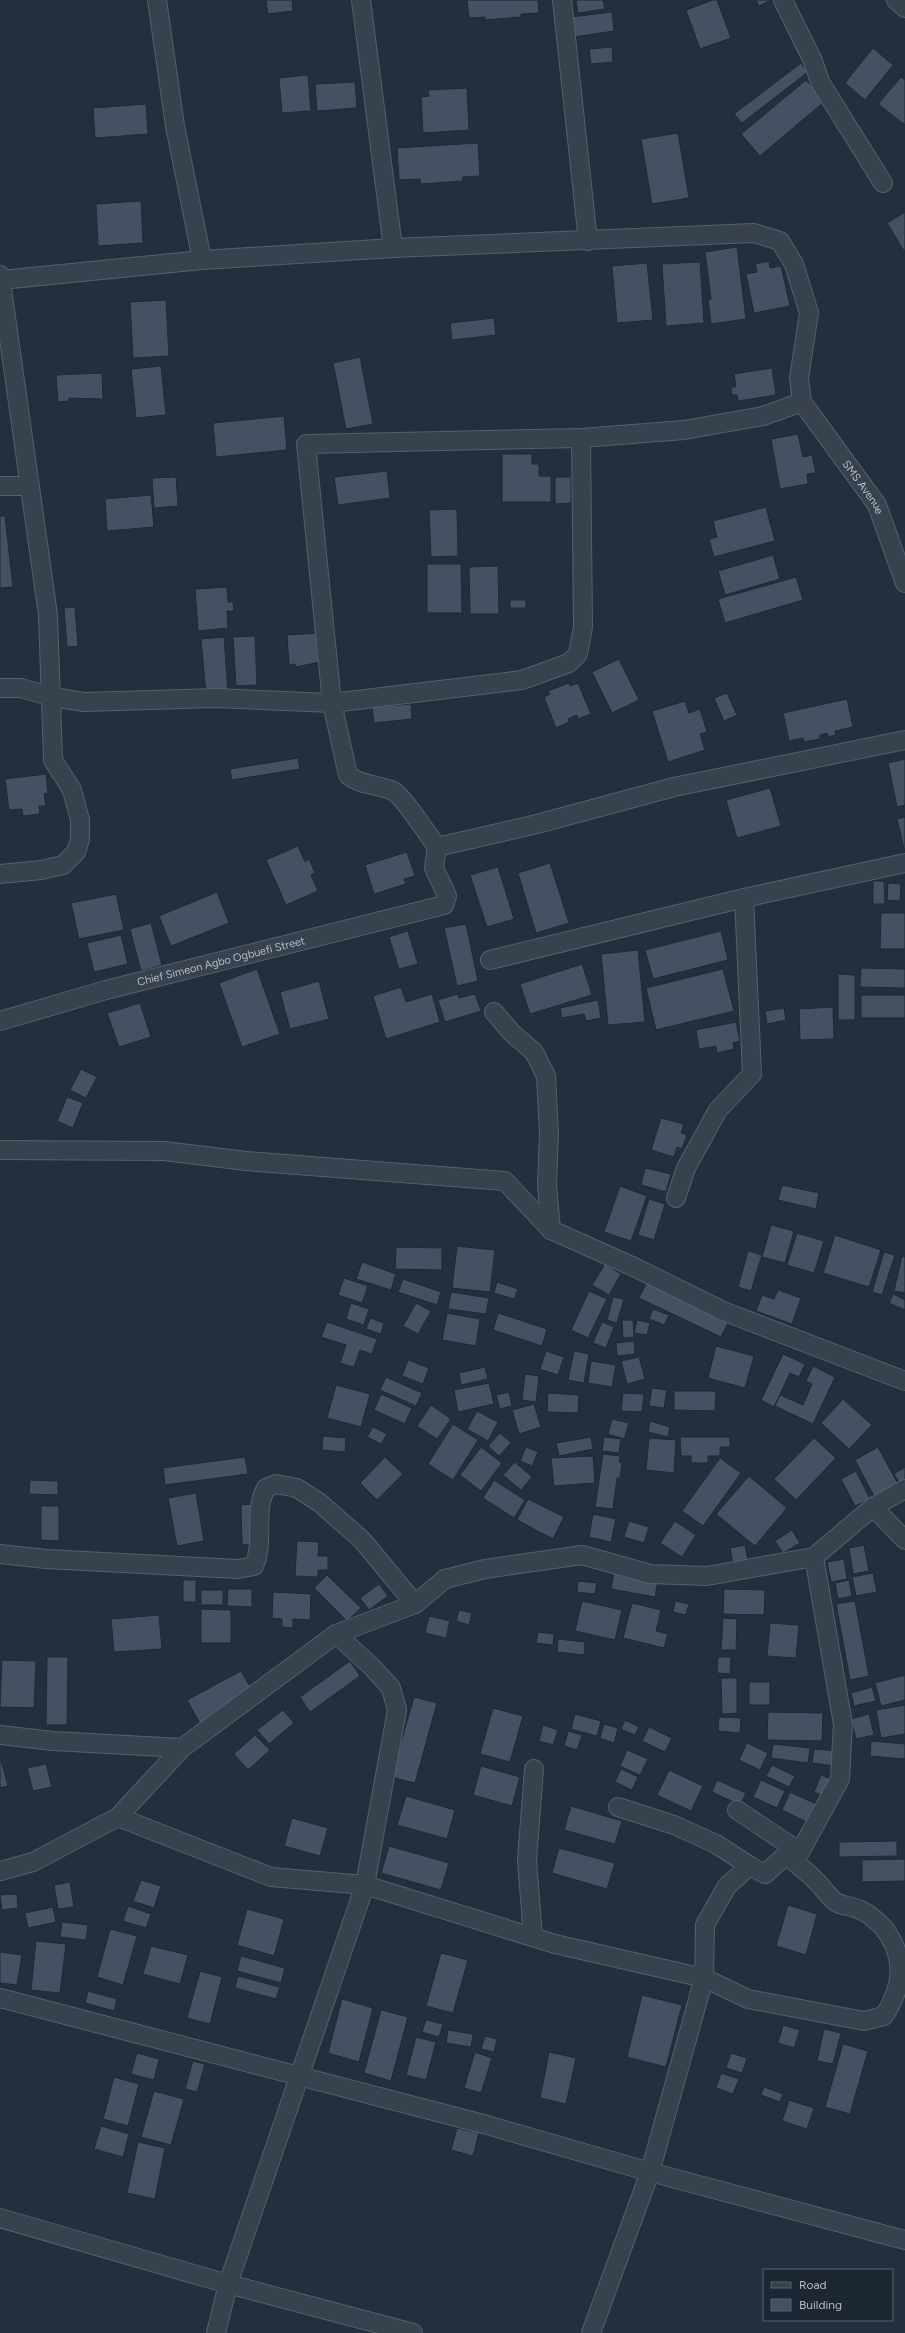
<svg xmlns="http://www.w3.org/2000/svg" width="905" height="2333" viewBox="0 0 905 2333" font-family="Figtree,sans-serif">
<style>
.building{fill:#455162;stroke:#1f2835}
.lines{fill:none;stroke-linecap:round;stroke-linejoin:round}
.minor-casing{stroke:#565f6c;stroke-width:20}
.minor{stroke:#38414e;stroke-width:18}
.labels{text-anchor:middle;stroke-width:3;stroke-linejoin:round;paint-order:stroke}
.street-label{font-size:11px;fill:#b4bcc9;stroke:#1d2633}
</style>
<rect width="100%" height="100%" fill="#242f3e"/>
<path class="building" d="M266 0H292L293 11 268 14Z
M467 0H538L539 13 521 14V17L485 20V17L469 18Z
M576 0H603L605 9 578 13Z
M713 0H717L731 38 700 49 686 10Z
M756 0H771L759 6Z
M612 12 614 31 574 37 571 17Z
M612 47 613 62 591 64 589 49Z
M873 48 893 65 865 100 845 83Z
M801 63 808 72 742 123 734 114Z
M308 75 311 111 282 113 279 78Z
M901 77 905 80V125L878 104Z
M806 80 825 101 760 156 741 134Z
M355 82 357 108 317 111 315 84Z
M467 88 469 130 423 133 421 97 429 96 428 90Z
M146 104 148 134 95 138 93 108Z
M678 133 689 198 652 204 641 139Z
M478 143 480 176 463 177V181L421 184 420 179 399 180 397 148Z
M141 201 143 243 98 246 96 204Z
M905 212V250L904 251 887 223Z
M737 247 746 319 711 324 708 299H711L705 252Z
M769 261 770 268 781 266 790 306 754 313 746 274 757 272 755 264Z
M700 262 704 323 666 326 662 264Z
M647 263 653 320 617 323 612 266Z
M166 300 169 356 133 358 130 302Z
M494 318 496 335 452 340 450 323Z
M360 357 373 424 346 429 333 363Z
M161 366 166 415 136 418 131 369Z
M772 368 776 395 738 401 737 395H732L731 387H736L734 374Z
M102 373 103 399 69 398V401L58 402 56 375Z
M284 416 287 450 216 457 213 423Z
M798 434 803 457 812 455 816 473 807 474 808 484 780 489 771 439Z
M502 454H532V464H539V476H551V502H502Z
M387 471 390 498 338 505 334 477Z
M176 477 178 506 154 508 152 478Z
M555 477H571V503L555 504Z
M151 495 154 527 107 531 105 499Z
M766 507 775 541 714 557 709 539 717 537 713 521Z
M457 509 458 556 431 557 429 510Z
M0 516H5L13 587 0 588Z
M773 555 780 579 725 595 718 571Z
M427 564H461L462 613H427Z
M498 566 499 614H470L469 567Z
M796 577 803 600 725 623 718 599Z
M227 587 228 602H233L234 611H227L228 628 198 631 195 589Z
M510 600H526V608H510Z
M75 607 78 646 67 647 64 608Z
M318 633 320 662 296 667 295 664 289 665 287 635Z
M255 636 257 685 236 686 233 637Z
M224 637 228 692 206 694 201 639Z
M619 659 639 700 612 713 592 672Z
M569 683 570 686 578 683 591 714 578 719 577 715 568 719 569 722 556 728 544 697 550 694 548 691Z
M727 693 737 715 724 721 714 698Z
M847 699 853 727 835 731 836 735 828 737 827 733 820 735V739L804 742 803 738 789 741 783 713Z
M685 701 689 713 700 709 707 732 700 734 705 750 668 762 652 711Z
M411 704 412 719 374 723 372 707Z
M298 758 300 769 232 780 230 769Z
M905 759V805L897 807 888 763Z
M46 774 48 793 44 794 46 806H39L40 814 23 816 22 809 9 810 5 779Z
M770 788 781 826 737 838 726 800Z
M905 817V849H904L897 819Z
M298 846 305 862 309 859 315 873 311 875 318 891 286 905 266 860Z
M407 852 415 876 404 879 406 884 374 894 365 865Z
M550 863 569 923 536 933 518 873Z
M498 867 514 919 487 927 470 875Z
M873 881H884L885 904H873Z
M888 883 901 884 900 901 887 900Z
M217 892 229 923 171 946 159 916Z
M116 894 124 930 79 939 71 903Z
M881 913H905V949H880Z
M151 923 162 965 141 971 130 929Z
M466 924 478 981 457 986 444 928Z
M408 931 418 964 399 969 389 937Z
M721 931 728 960 653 979 645 950Z
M121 935 128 964 94 972 87 943Z
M638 950 645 1022 608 1025 601 954Z
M582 964 592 995 530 1014 520 984Z
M861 968 905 969V988L860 987Z
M257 969 280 1034 242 1047 219 983Z
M723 969 734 1011 656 1030 646 988Z
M838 974 855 975V1020H838Z
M319 981 329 1019 290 1029 280 992Z
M401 987 406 1002 432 994 440 1022 386 1039 373 996Z
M458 994 459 998 475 994 481 1011 445 1022 438 1000Z
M861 995H905V1018H861Z
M598 1000 601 1018 586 1021 584 1014 562 1018 560 1008Z
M140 1003 151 1037 119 1047 107 1013Z
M833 1007 834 1039 800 1040 799 1009Z
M784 1008 786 1020 767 1024 765 1011Z
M736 1022 740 1041 733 1043 734 1049 717 1053 716 1046 699 1049 696 1030Z
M81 1069 97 1077 86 1098 70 1090Z
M67 1097 83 1103 73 1128 57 1121Z
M661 1118 684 1124 681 1133 687 1135 682 1149 677 1147 674 1157 651 1150Z
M645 1168 671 1174 666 1192 641 1185Z
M782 1185 819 1193 816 1209 778 1200Z
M620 1186 647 1196 631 1241 604 1232Z
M649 1199 665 1204 654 1240 638 1235Z
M771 1225 794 1231 785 1263 762 1257Z
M797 1233 824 1241 814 1273 787 1265Z
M835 1235 881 1250 869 1287 823 1273Z
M457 1246 495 1250 490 1292 452 1288Z
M396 1247 442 1248V1270L395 1269Z
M748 1251 762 1255 751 1291 738 1287Z
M884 1252 895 1255 882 1295 872 1292Z
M902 1256 905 1257V1293L894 1291Z
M362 1262 396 1274 391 1290 356 1279Z
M605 1264 621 1274 609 1295 592 1285Z
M344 1278 368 1286 362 1303 338 1295Z
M403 1279 441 1292 437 1305 398 1292Z
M497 1282 518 1289 514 1299 494 1293Z
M647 1282 729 1321 721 1337 639 1298Z
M778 1290 801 1298 792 1324 756 1311 762 1295 774 1299Z
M589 1291 607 1299 588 1338 571 1330Z
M451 1292 489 1298 486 1314 448 1309Z
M893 1294 905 1300V1310L889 1303Z
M613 1297 624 1299 617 1323 607 1320Z
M351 1303 369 1309 364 1325 346 1319Z
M416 1303 431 1311 418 1334 403 1326Z
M653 1309 669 1315 664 1325 649 1319Z
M447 1313 480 1319 476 1346 442 1340Z
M498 1313 547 1329 542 1346 493 1330Z
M370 1318 384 1323 381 1334 366 1329Z
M622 1320H633L634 1337 623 1338Z
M637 1320 650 1323 647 1335 634 1333Z
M327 1322 377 1339 372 1354 360 1350 354 1367 340 1363 346 1345 321 1337Z
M602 1322 614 1327 606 1348 593 1343Z
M634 1341 635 1354 617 1356 616 1343Z
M716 1346 754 1356 745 1388 708 1378Z
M546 1351 564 1357 558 1375 540 1369Z
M574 1351 589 1354 584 1383 568 1380Z
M783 1354 805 1364 799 1377 790 1373 774 1407 761 1400Z
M639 1357 645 1379 627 1384 621 1361Z
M408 1360 429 1368 423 1384 402 1376Z
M591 1361 616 1365 612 1387 588 1383Z
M813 1366 835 1377 813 1424 775 1406 780 1395 803 1405 812 1384 806 1381Z
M485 1367 488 1379 461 1385 459 1373Z
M525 1374 539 1376 536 1402 522 1400Z
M386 1377 422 1393 416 1406 380 1390Z
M489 1383 494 1404 458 1412 454 1390Z
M336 1385 370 1394 361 1427 327 1418Z
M652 1388 667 1390 664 1408 649 1406Z
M674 1391H716L715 1411 674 1410Z
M509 1392 512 1406 500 1409 496 1395Z
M548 1393 579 1395 578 1413 547 1412Z
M623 1393 644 1394 642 1412 621 1411Z
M381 1394 412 1408 405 1424 374 1410Z
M843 1399 872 1425 849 1449 821 1423Z
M534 1404 541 1427 519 1434 512 1410Z
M431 1405 451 1419 437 1439 417 1426Z
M477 1411 498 1422 488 1441 467 1429Z
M612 1419 629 1423 624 1439 608 1434Z
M650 1421 670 1427 668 1437 648 1432Z
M453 1424 478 1440 453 1480 428 1464Z
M373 1427 387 1434 381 1444 367 1437Z
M500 1433 511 1443 499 1456 488 1446Z
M323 1436 346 1438 345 1452 322 1450Z
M591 1437 593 1449 559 1456 556 1443Z
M604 1437 621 1439 619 1453 602 1451Z
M680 1437H730V1447H720V1456H708V1463H691V1456H681Z
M649 1438 676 1440 674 1473 646 1470Z
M814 1438 836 1458 796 1500 774 1479Z
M481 1447 502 1463 481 1491 460 1475Z
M526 1447 538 1452 532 1466 520 1461Z
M878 1447 898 1484 874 1496 855 1460Z
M603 1454 620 1456 619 1462 622 1463 620 1478H617L613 1509 595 1507Z
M593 1456 595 1483 554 1486 551 1458Z
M245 1457 248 1474 165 1485 163 1468Z
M385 1457 403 1474 377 1500 360 1483Z
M720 1458 741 1473 703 1526 682 1511Z
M515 1462 532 1477 521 1490 503 1475Z
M905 1467V1485L902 1487 894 1474Z
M856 1471 870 1499 855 1506 841 1479Z
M749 1476 787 1508 755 1546 716 1514Z
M30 1480 58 1481V1495L29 1494Z
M494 1480 525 1500 514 1518 483 1498Z
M196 1493 204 1541 177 1546 168 1498Z
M528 1499 564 1517 553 1539 517 1520Z
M253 1504 254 1544 242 1545 241 1505Z
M41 1506H59V1541L41 1540Z
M593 1514 616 1519 611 1542 589 1537Z
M629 1521 649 1527 644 1543 624 1537Z
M675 1521 696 1535 682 1557 660 1543Z
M792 1530 800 1543 783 1553 775 1541Z
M297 1541 319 1542 318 1556H328V1570H318V1577L295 1576Z
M745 1545 748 1560 733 1563 730 1548Z
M864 1545 869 1571 853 1574 849 1548Z
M844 1559 847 1579 831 1582 827 1562Z
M614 1573 658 1580 655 1597 611 1589Z
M873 1573 877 1592 856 1596 852 1577Z
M327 1575 361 1608 347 1621 314 1588Z
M183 1580H196V1602H183Z
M849 1580 852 1596 838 1599 835 1583Z
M578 1581 597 1583 595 1594 577 1592Z
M379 1584 388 1596 369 1610 360 1598Z
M228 1589H252V1607L227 1606Z
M724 1589 765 1590 764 1615 723 1614Z
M201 1590H223V1605H201Z
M273 1592 311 1594 310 1620 293 1619V1628L282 1627V1619L272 1618Z
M582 1601 622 1610 615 1640 575 1631Z
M675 1601 689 1604 686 1615 673 1612Z
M855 1601 869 1676 850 1680 836 1604Z
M632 1603 661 1610 656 1631 668 1634 664 1648 623 1638Z
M201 1609 231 1610V1643H201Z
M459 1610 472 1613 469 1625 456 1621Z
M159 1615 162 1649 114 1652 111 1619Z
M429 1616 450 1621 446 1638 425 1633Z
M723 1618 737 1619 736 1650H721Z
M770 1623 799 1625 796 1658 767 1656Z
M538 1632 554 1634 553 1645 536 1643Z
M558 1639 585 1642 584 1655 557 1652Z
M47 1657H68L67 1725H46Z
M718 1657H731L730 1674 717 1673Z
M2 1660 36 1661 34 1708 0 1707Z
M350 1661 360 1676 310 1712 300 1697Z
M241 1671 252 1690 223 1706 227 1713 202 1727 187 1700Z
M905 1675V1700L881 1706 875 1683Z
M721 1678H737V1713L722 1714Z
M749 1682H770V1705H749Z
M872 1687 876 1701 854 1706 851 1693Z
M414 1697 437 1703 415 1783 391 1777Z
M905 1705V1734L881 1738 876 1710Z
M493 1708 523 1716 510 1762 480 1754Z
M283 1710 294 1723 269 1744 257 1730Z
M768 1712 823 1713 822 1741 767 1740Z
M575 1714 601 1721 597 1736 571 1729Z
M869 1714 874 1735 856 1739 851 1719Z
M719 1717 741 1718 740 1733 718 1731Z
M625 1720 639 1727 635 1735 621 1729Z
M604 1724 618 1728 614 1743 600 1738Z
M543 1725 558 1730 553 1745 539 1741Z
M649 1727 672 1738 665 1752 642 1741Z
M568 1731 582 1735 577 1750 564 1746Z
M255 1735 270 1750 248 1770 234 1754Z
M871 1741 905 1744V1759L870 1756Z
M747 1743 768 1753 760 1770 739 1760Z
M773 1744 810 1748 808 1763 771 1758Z
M814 1749 837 1751 835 1766 812 1763Z
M627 1750 648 1759 640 1775 620 1766Z
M0 1756 8 1786 0 1788Z
M46 1764 52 1787 33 1791 27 1768Z
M772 1765 795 1776 789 1787 766 1776Z
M481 1766 520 1777 512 1806 473 1795Z
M621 1769 638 1777 632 1790 615 1782Z
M669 1770 703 1786 691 1811 657 1795Z
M821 1775 831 1779 824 1796 814 1792Z
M717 1780 746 1793 740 1805 712 1792Z
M761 1780 785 1791 777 1808 753 1797Z
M790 1792 816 1804 807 1822 782 1810Z
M406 1796 455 1810 447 1839 397 1825Z
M571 1806 622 1821 615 1844 564 1830Z
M292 1818 328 1828 320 1856 284 1846Z
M897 1841V1856L839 1857V1842Z
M389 1846 449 1863 441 1890 381 1873Z
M559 1848 615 1863 607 1889 552 1873Z
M905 1859V1881L862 1882V1860Z
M141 1880 161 1886 154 1908 133 1901Z
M70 1882 74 1907 58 1909 54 1885Z
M17 1894 18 1908 2 1910 0 1895Z
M788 1905 817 1914 806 1955 776 1946Z
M128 1906 151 1914 146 1928 123 1921Z
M53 1907 56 1922 28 1928 25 1913Z
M247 1909 284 1919 274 1956 237 1945Z
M62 1922 88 1925 86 1940 60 1937Z
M110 1929 137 1936 123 1985 97 1977Z
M36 1941 66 1944 60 1993 31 1990Z
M151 1946 188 1955 180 1984 143 1974Z
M0 1952 22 1955 17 1985 0 1983Z
M441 1953 468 1960 453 2013 426 2006Z
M241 1956 285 1968 281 1983 237 1971Z
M200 1971 222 1977 210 2024 187 2018Z
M238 1976 280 1987 276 1999 235 1988Z
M88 1991 117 1999 114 2011 85 2003Z
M642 1995 682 2005 666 2067 627 2057Z
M342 1999 373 2008 359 2062 328 2053Z
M381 2010 408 2017 391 2081 364 2073Z
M426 2020 443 2024 439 2037 422 2032Z
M783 2025 800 2030 794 2048 778 2043Z
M824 2029 841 2033 833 2064 817 2061Z
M448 2030 473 2034 471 2047 446 2043Z
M485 2036 497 2039 494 2052 481 2049Z
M416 2037 436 2042 426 2080 406 2075Z
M843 2044 868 2051 850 2114 825 2107Z
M475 2052 492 2058 481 2093 464 2088Z
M549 2052 576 2058 566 2104 540 2098Z
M137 2053 159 2059 154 2080 131 2074Z
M731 2053 747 2058 742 2073 726 2068Z
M193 2061 205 2064 197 2092 185 2089Z
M721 2073 739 2079 733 2094 716 2088Z
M114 2077 139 2084 128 2126 103 2119Z
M764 2087 783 2094 780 2102 761 2095Z
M154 2091 184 2099 171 2145 141 2137Z
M789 2100 814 2108 807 2129 782 2121Z
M101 2126 129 2134 123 2157 94 2149Z
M457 2128 479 2133 473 2156 451 2150Z
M138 2142 165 2148 155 2199 127 2193Z"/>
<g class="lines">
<g class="minor-casing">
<g id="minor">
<path d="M157 0 175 126 202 260"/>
<path d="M361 0 393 248"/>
<path d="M562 0 588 241"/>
<path d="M783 0 813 61 820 82 883 183"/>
<path d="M896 0 905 8"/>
<path d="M0 275 48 615 53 760 72 790 80 820V839L76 852 63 865 41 870 0 874"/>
<path id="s1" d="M1 280 202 260 393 248 754 233 780 241 794 264 809 313 799 378 802 402 877 505 905 583"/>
<path d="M0 486H30"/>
<path d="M0 688H21L52 697 84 702 216 698 332 703 522 680 569 663 578 654 583 627 581 438"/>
<path d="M437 847 537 824 674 787 905 740"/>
<path d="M490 960 744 898 905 863"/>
<path d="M494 1012 512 1033 534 1052 546 1076 549 1133 547 1185 551 1230"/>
<path id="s2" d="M0 1021 106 990 444 905 447 896 434 868 437 847C429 836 402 795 393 791 378 784 361 786 348 775L332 703 306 444 581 438 684 430 763 416 802 402"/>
<path d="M0 1150 164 1151 246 1161 505 1181 551 1230 634 1267 723 1311 905 1381"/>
<path d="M676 1198 686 1168 718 1110 752 1074 744 898"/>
<path d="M873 1507 905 1540"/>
<path d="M0 1554 46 1559 237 1569 254 1566C265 1541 253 1512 266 1488L276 1484 297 1488 320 1503 362 1540 415 1604"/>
<path d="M0 1735 53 1741 182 1748"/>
<path d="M618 1807 674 1825 716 1844 750 1866"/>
<path d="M737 1810 800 1852"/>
<path d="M118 1817 271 1877 365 1885 555 1944 704 1978 748 1999 864 2021 884 2016C905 1984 905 1955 883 1927 876 1920 867 1912 858 1909 852 1906 844 1906 837 1903 828 1897 824 1888 816 1881 807 1871 796 1864 786 1855"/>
<path d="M0 1871 33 1862 118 1817 182 1748 336 1634 415 1604 445 1579 485 1569 582 1555 650 1574 707 1576 814 1557 873 1507 905 1489"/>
<path d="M533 1937 527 1860 534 1769"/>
<path d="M0 1998 487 2125 650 2172 905 2240"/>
<path d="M0 2218 228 2284 413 2333"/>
<path d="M216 2333 228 2284 365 1885 397 1710 391 1688 372 1667 336 1634"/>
<path d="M591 2333 650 2172 704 1978 705 1925 727 1886 750 1866 765 1874 786 1855 800 1852 840 1779 843 1724 814 1557"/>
</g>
</g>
<use href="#minor" class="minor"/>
</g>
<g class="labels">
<g class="street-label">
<text dy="4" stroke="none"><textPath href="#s1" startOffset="1055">SMS Avenue</textPath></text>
<text dy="4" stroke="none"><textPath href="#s2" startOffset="229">Chief Simeon Agbo Ogbuefi Street</textPath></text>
</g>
</g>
<rect x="763" y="2269" width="130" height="52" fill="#1d2633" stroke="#59626f"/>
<rect x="771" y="2282" width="20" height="6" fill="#38414e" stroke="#59626f"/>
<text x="799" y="2289" font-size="12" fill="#b4bcc9">Road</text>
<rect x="771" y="2299" width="20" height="12" fill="#455162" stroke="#59626f"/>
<text x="799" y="2309" font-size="12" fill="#b4bcc9">Building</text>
</svg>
